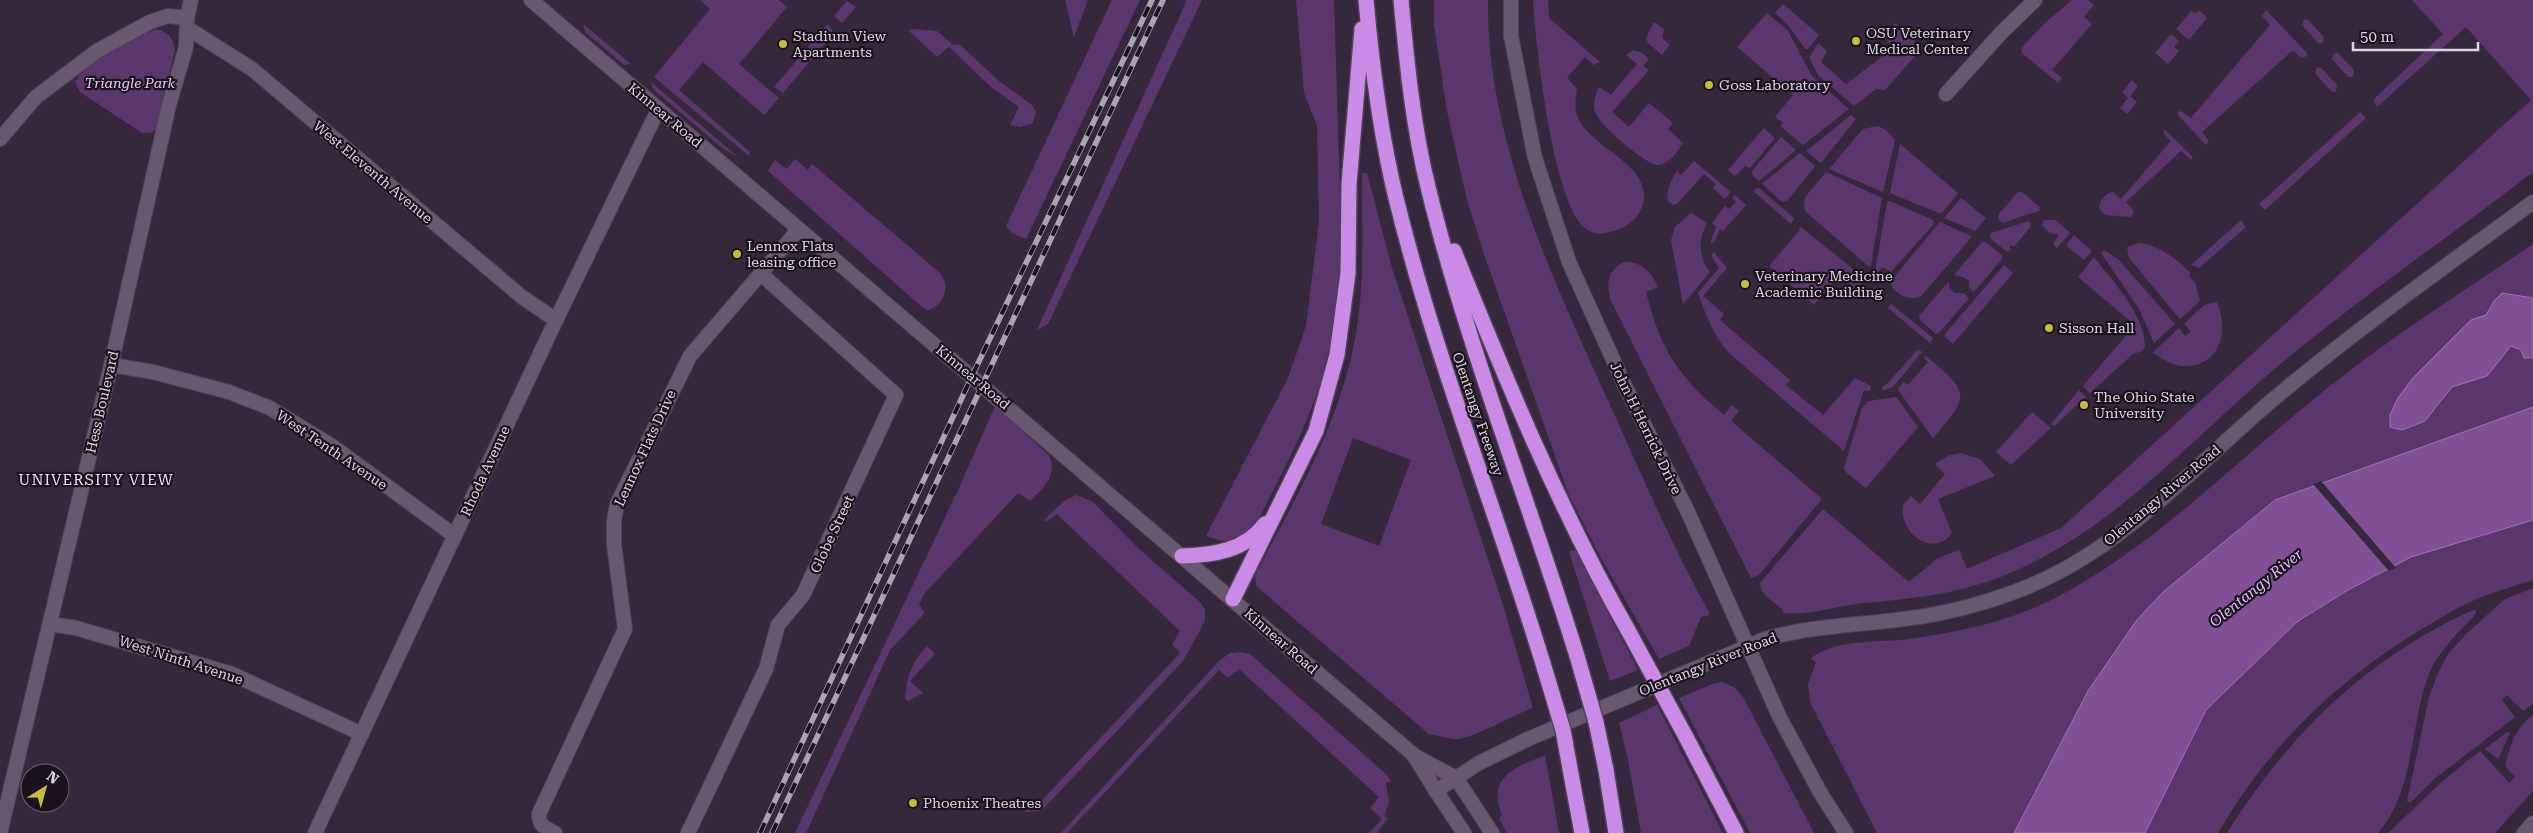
<svg xmlns="http://www.w3.org/2000/svg" width="2533" height="833" viewBox="0 0 2533 833" font-family="'Roboto Serif',serif">
<style>
.green{fill:#5b366c;fill-rule:evenodd}
.water{fill:#804f96;stroke:#9c77ad}
.pier{fill:#36283c}
.lines{fill:none;stroke-linecap:round;stroke-linejoin:round}
.minor-casing{stroke:#4f4355;stroke-width:16}
.tertiary-casing{stroke:#4f4355;stroke-width:16}
.secondary-casing{stroke:#4f4355;stroke-width:16}
.motorway-casing{stroke:#4f4355;stroke-width:18}
.minor{stroke:#68586f;stroke-width:14}
.tertiary{stroke:#68586f;stroke-width:14}
.secondary{stroke:#68586f;stroke-width:14}
.motorway{stroke:#c98be6;stroke-width:15}
.rail-casing{stroke:#ada2b1;stroke-width:5.5}
.rail{stroke:#1a131d;stroke-width:4;stroke-dasharray:11;stroke-linecap:butt}
.motorway-bridge-casing{stroke:#4f4355;stroke-width:18;stroke-linecap:butt}
.motorway-bridge{stroke:#c98be6;stroke-width:15}
.poi-dot{fill:#c6bc3c;stroke:#1a131d;stroke-width:2}
.labels{text-anchor:middle;stroke-width:4.5;stroke-linejoin:round;paint-order:stroke}
.poi-label{font-size:14px;fill:#ded5e2;stroke:#1a131d;text-anchor:start}
.park-label{font-size:14px;font-style:italic;fill:#e5cbf2;stroke:#1a131d}
.street-label{font-size:14px;fill:#ded5e2;stroke:#1a131d}
.neighbourhood-label{font-size:15px;letter-spacing:1px;fill:#eddbf6;stroke:#1a131d}
.water-label{font-size:15px;font-style:italic;fill:#e3bbf6;stroke:#1a131d}
</style>
<rect width="100%" height="100%" fill="#36283c"/>
<path class="green" d="M700 0H779L787 7 739 64 779 98 764 115 703 62 679 90 750 152 749 156 654 77 710 9Z
M845 0 856 7 842 23 834 16 846 2Z
M1065 0H1088L1074 37Z
M1112 0H1140L1026 239 1012 233 1006 226Z
M1187 0H1202L1048 324 1037 330Z
M1296 0H1334C1336 54 1337 108 1339 162 1341 232 1342 301 1324 369 1313 412 1293 452 1273 491 1256 522 1249 552 1206 536L1288 378 1306 326 1319 222 1317 125 1304 93Z
M1434 0H1488C1486 140 1554 282 1611 407 1642 476 1672 546 1709 612V615L1701 617 1689 646 1659 659 1601 558 1568 493 1484 254 1467 200 1447 111 1434 25Z
M1533 0H1548L1549 18 1600 62 1593 65 1585 57 1567 78 1577 89C1576 97 1574 107 1577 115 1588 147 1647 162 1644 198 1643 213 1632 224 1619 229 1609 233 1597 236 1587 230 1553 209 1535 41 1533 0Z
M2072 0H2088L2094 5 2084 17 2092 24 2052 70 2062 78 2058 83 2022 53 2021 48 2047 21Z
M2412 0H2533V172C2449 237 2361 297 2279 365 2190 440 2113 532 2003 576 1958 594 1910 599 1863 603 1837 606 1808 616 1783 613V610L1764 594 1759 584 1823 509 1909 582 1938 558 1959 550 1967 569 2061 528 2531 100 2466 27 2377 107 2374 101 2376 97 2443 34Z
M1783 4 1819 35 1808 49H1805L1789 26 1775 13Z
M2199 10 2207 18 2189 40 2176 29 2191 11 2196 14Z
M2266 10 2307 53V56L2301 58 2293 50 2202 132 2209 141 2206 145 2178 115V112L2181 111 2191 118 2270 25 2262 16Z
M1767 13 1788 31 1812 76 1849 109 1803 145 1780 126 1783 123 1775 117 1793 95 1737 47Z
M2304 19 2308 20 2324 37 2323 43H2318L2302 25Z
M1654 22 1664 29 1662 38 1670 45 1662 55 1648 43 1646 38Z
M1895 23 1922 48 1885 90 1876 89 1854 106 1818 75 1809 58 1818 43 1827 51 1821 62 1846 84 1892 49 1885 36Z
M583 24 631 64 624 65 586 33Z
M828 24 834 33 783 93 774 87Z
M157 29C168 33 173 37 175 49L158 126 153 132 142 133 80 92 75 82C86 60 135 36 157 29Z
M918 29 937 31 953 45 959 44 999 81 1032 105 1036 112 1033 123 1020 127 1010 125 1019 107 992 88 949 47 937 57 908 30Z
M2171 34 2179 41 2174 47 2179 51 2168 64 2155 53Z
M1633 50 1642 53 1649 59 1643 66 1649 70 1612 112 1629 127 1649 103 1673 123 1668 129 1683 143C1677 151 1670 164 1658 165 1646 165 1601 126 1596 114 1592 106 1595 97 1598 88H1601L1611 95 1637 64 1626 55Z
M2334 53H2338L2354 70 2353 77H2348L2332 59Z
M2317 67 2321 68 2337 85 2336 92 2331 91 2315 73Z
M2132 80 2138 86 2130 96 2137 102 2127 114 2120 108 2128 98 2122 92Z
M651 82 739 158 721 147 654 90Z
M2360 112 2366 118 2265 210 2259 204Z
M1851 115 1856 119 1821 163 1806 151Z
M1878 126 1886 130 1895 140 1883 192 1829 169 1863 129Z
M1764 128 1775 138 1750 168 1745 166 1735 176 1728 170Z
M2164 129 2193 157 2191 160 2181 151 2126 202 2134 211 2131 217 2105 215 2099 208C2100 201 2104 193 2113 192L2121 199 2171 141 2164 134Z
M1781 137 1796 150 1759 181 1753 176 1752 171Z
M1900 144 1958 193 1941 214 1890 193Z
M1800 153 1815 166 1814 168 1787 201 1782 202 1762 184Z
M795 159 808 170 812 164 940 273C951 285 944 306 928 310L922 307 768 171 775 160 787 169Z
M1694 161 1731 192 1725 199 1713 188 1716 184 1704 174 1677 204 1673 205 1668 201C1666 191 1671 180 1677 171L1681 175Z
M1826 172 1882 198 1871 266H1868L1805 211 1804 201 1806 196Z
M1362 173H1367L1392 268 1503 605 1533 708C1512 715 1475 738 1456 739 1448 739 1438 735 1429 734L1256 586 1255 575C1292 505 1333 435 1351 358 1366 297 1362 234 1362 173ZM1353 438 1411 460 1379 546 1321 524Z
M1756 188H1759L1794 218 1791 224 1753 191Z
M2018 192H2022L2040 207 2039 211 2002 223 1998 218 1999 214Z
M1735 195 1746 205 1723 231 1720 229 1714 243H1710L1716 227 1712 223 1725 206 1729 209 1736 202 1732 198Z
M1961 198 1986 218 1975 231 1944 218Z
M1890 201 1933 220V225L1891 272 1882 267 1877 274 1875 272 1887 202Z
M1691 213 1707 223C1698 241 1698 256 1710 272L1683 304 1671 240 1675 227Z
M2044 220H2056L2070 233 2057 248 2053 244 2059 235 2050 233 2042 225Z
M2241 220 2246 227 2199 268 2191 265Z
M2029 221 2031 226 2014 247 2012 245 2009 248 2011 250 2007 252 1990 238 1991 233Z
M1940 222 1971 236V238L1921 296C1909 302 1894 294 1890 282Z
M1800 226 1864 278 1857 290 1839 275 1814 305 1769 266 1799 231Z
M2074 235 2092 251 2084 260 2066 245Z
M1982 242H1985L2002 255V259L1974 292 1969 287V281C1963 276 1960 277 1954 275Z
M2139 243C2160 245 2176 259 2191 273L2189 276 2195 282 2200 301 2180 319 2129 258 2127 247Z
M2533 244V298L2502 293 2494 301 2486 315 2471 320 2412 379 2398 399 2390 415 2436 409 2452 387 2487 376 2512 346 2521 350 2524 358H2533V407L2275 500 2163 592 2136 621 2088 691 2014 833H1877L1810 702 1808 684 1816 663 1811 658C1838 638 1878 643 1910 639 1963 631 2013 621 2061 595 2161 541 2241 456 2330 386 2394 335 2465 290 2533 244Z
M2104 250 2118 259 2175 324 2154 343 2139 309 2101 253Z
M1714 252 1727 268 1703 296 1724 314 1720 320 1790 380 1786 385 1823 415 1855 378 1871 386 1870 391 1864 390 1844 451 1729 353C1713 335 1706 315 1698 293L1719 268 1711 255Z
M2094 257C2113 282 2144 313 2145 346L2142 351 2133 354 2090 393 2083 386 2135 325 2078 277Z
M1624 262C1642 261 1651 272 1658 287L1646 292C1661 351 1678 376 1724 415L1732 405 1739 411 1731 421 1822 499 1759 575 1751 578 1611 301C1606 285 1607 270 1624 262Z
M2004 265 2013 273 1953 344 1945 337V334Z
M1949 281V287L1954 293H1963L1969 298 1939 333 1936 334 1920 320 1919 316Z
M2217 302C2229 331 2221 367 2183 366 2170 366 2163 357 2152 353L2179 328 2185 336 2191 332 2184 324 2204 305Z
M1891 304 1933 338 1930 343 1888 308Z
M1918 349 1922 352 1893 387 1882 391V387L1888 383Z
M1926 356C1970 393 1971 394 1933 438L1898 390 1903 382 1908 385 1928 362 1924 358Z
M2079 390 2086 397 2054 426 2051 424Z
M1896 397 1918 427 1866 488 1847 473 1844 468 1862 408 1868 401Z
M995 406 1049 455C1058 475 1044 488 1030 501L1018 493 924 594 919 605 924 612 923 615 890 650 806 833H795L959 488Z
M2032 412 2051 428 2011 465 1996 452Z
M1960 453 1980 459 1995 476 1938 499 1952 533C1934 559 1898 533 1903 505L1911 496 1920 504 1945 474 1936 466V463L1950 455Z
M1076 495 1093 502 1139 549 1200 602 1205 610V621L1183 661 1046 806 1039 811 1026 812 1021 808V801L1032 811 1180 653 1172 645 1180 631 1057 514 1046 522 1045 519 1064 501Z
M2533 520V580C2515 586 2496 591 2479 598 2455 608 2432 623 2409 637 2329 688 2266 750 2218 833H2145L2206 710 2298 621 2348 590 2411 557Z
M1575 550 1638 670 1610 681 1569 552Z
M2533 588V704L2523 711 2507 695 2502 700 2515 717 2434 779 2410 803 2407 801 2429 697 2438 673 2448 654 2466 634 2505 599Z
M2473 610H2476V614C2459 632 2439 650 2429 674 2409 725 2416 789 2378 833H2227C2289 734 2366 659 2473 610Z
M927 646 935 654 910 681 923 693 908 701 905 698C907 676 912 662 927 646Z
M1240 652 1250 654 1386 774 1391 781 1386 783 1389 803 1384 816 1388 818 1377 833H1369L1382 819 1370 808 1379 797 1239 669 1228 678 1219 670 1067 833H1061L1220 660 1230 653Z
M1722 682 1734 687 1743 697 1814 833H1750L1679 698 1712 684Z
M1657 705 1723 833H1641L1628 759 1619 723Z
M2533 715V791L2495 833H2388L2446 778 2480 751 2509 783 2515 777 2505 766C2510 746 2516 727 2533 715Z
M2507 732 2510 733 2498 759 2485 749Z
M1545 755 1559 833H1507L1499 818 1502 815C1486 776 1516 768 1545 755Z"/>
<path class="water" d="M2502 293 2533 298V358H2524L2521 350 2511 346 2487 376 2452 387 2425 421 2402 430 2390 427V415L2398 398 2412 379 2471 320 2486 315 2494 301Z
M2533 407V520L2411 557 2348 590 2298 621 2206 710 2145 833H2014L2088 691 2136 621 2163 592 2275 500Z"/>
<path class="pier" d="M2321 481 2396 568 2389 571 2313 484Z"/>
<g class="lines">
<g class="minor-casing">
<path id="minor" d="M187 28 252 69 522 297 556 320
M1946 94 2001 33 2035 0
M0 139 36 97 97 51 150 22 168 16 187 18
M111 365 153 372 229 392 270 408 332 446 455 536
M51 624 76 628 232 674 362 734
M0 833 111 365 169 105 186 47 187 18 191 0
M315 833 556 320 658 110
M555 833C545 828 539 826 539 814L625 629 614 544V521L617 504 690 356 799 229
M688 833 766 669 778 625 803 595 896 395 761 274"/>
</g>
<g class="tertiary-casing">
<path id="tertiary" d="M531 0 1415 756 1456 778
M1511 0V36L1535 158 1569 262 1625 386 1687 510 1780 718 1821 794 1846 833
M1415 757 1436 791
M2524 833 2533 823"/>
</g>
<g class="secondary-casing">
<path id="secondary" d="M1456 778 1492 833
M1464 833 1436 791 1479 763 1528 739 1765 639C1810 626 1858 625 1904 619 1947 614 1987 603 2027 587 2125 547 2196 464 2276 397 2358 328 2446 266 2533 202"/>
</g>
<g class="motorway-casing">
<path id="motorway" d="M1366 0C1372 67 1380 133 1396 198 1435 358 1497 512 1545 670
M1401 0C1407 64 1413 128 1429 191 1468 349 1529 501 1577 656
M1454 251C1506 380 1560 511 1629 632
M1182 556C1213 555 1245 551 1265 524
M1233 599 1316 431 1337 355 1348 273 1349 184 1362 29
M1686 737 1736 833
M1606 770 1616 833
M1573 785 1582 833"/>
</g>
<use href="#minor" class="minor"/>
<use href="#tertiary" class="tertiary"/>
<use href="#secondary" class="secondary"/>
<use href="#motorway" class="motorway"/>
<g class="rail-casing">
<path id="rail" d="M760 833 972 376 1152 0
M772 833 1163 0"/>
</g>
<use href="#rail" class="rail"/>
<g class="motorway-bridge-casing">
<path id="motorway-bridge" d="M1629 632 1686 737
M1577 656 1596 722 1606 770
M1545 670 1563 730 1573 785"/>
</g>
<use href="#motorway-bridge" class="motorway-bridge"/>
</g>
<g class="poi-dot">
<circle cx="1856" cy="41" r="5"/>
<circle cx="783" cy="44" r="5"/>
<circle cx="1709" cy="85" r="5"/>
<circle cx="737" cy="254" r="5"/>
<circle cx="1745" cy="284" r="5"/>
<circle cx="2049" cy="328" r="5"/>
<circle cx="2084" cy="405" r="5"/>
<circle cx="913" cy="803" r="5"/>
</g>
<g class="labels">
<g class="poi-label">
<text x="1866" y="38">OSU Veterinary<tspan x="1866" dy="16">Medical Center</tspan></text>
<text x="793" y="41">Stadium View<tspan x="793" dy="16">Apartments</tspan></text>
<text x="1719" y="90">Goss Laboratory</text>
<text x="747" y="251">Lennox Flats<tspan x="747" dy="16">leasing office</tspan></text>
<text x="1755" y="281">Veterinary Medicine<tspan x="1755" dy="16">Academic Building</tspan></text>
<text x="2059" y="333">Sisson Hall</text>
<text x="2094" y="402">The Ohio State<tspan x="2094" dy="16">University</tspan></text>
<text x="923" y="808">Phoenix Theatres</text>
</g>
<g class="park-label">
<text x="130" y="88">Triangle Park</text>
</g>
<g class="street-label">
<text transform="translate(665 115) rotate(40)" y="5">Kinnear Road</text>
<text transform="translate(373 172) rotate(40)" y="5">West Eleventh Avenue</text>
<text transform="translate(973 377) rotate(40)" y="5">Kinnear Road</text>
<text transform="translate(102 402) rotate(-77)" y="5">Hess Boulevard</text>
<text transform="translate(1478 414) rotate(71)" y="5">Olentangy Freeway</text>
<text transform="translate(1646 428) rotate(64)" y="5">John H Herrick Drive</text>
<text transform="translate(645 448) rotate(-65)" y="5">Lennox Flats Drive</text>
<text transform="translate(332 450) rotate(34)" y="5">West Tenth Avenue</text>
<text transform="translate(485 471) rotate(-65)" y="5">Rhoda Avenue</text>
<text transform="translate(2162 495) rotate(-40)" y="5">Olentangy River Road</text>
<text transform="translate(832 534) rotate(-65)" y="5">Globe Street</text>
<text transform="translate(1281 641) rotate(41)" y="5">Kinnear Road</text>
<text transform="translate(181 660) rotate(18)" y="5">West Ninth Avenue</text>
<text transform="translate(1708 664) rotate(-22)" y="5">Olentangy River Road</text>
</g>
<g class="neighbourhood-label">
<text x="96" y="485">UNIVERSITY VIEW</text>
</g>
<g class="water-label">
<text transform="translate(2256 588) rotate(-39)" y="5">Olentangy River</text>
</g>
</g>
<g transform="translate(45 788) rotate(37)"><circle r="24" fill="#1a131d" stroke="#68616c"/>
<path d="M0-4L9 19L0 12L-9 19Z" fill="#c6bc3c"/>
<text y="-8" font-size="14" font-weight="bold" text-anchor="middle" fill="#ded5e2">N</text>
</g>
<path d="M2353 42v8h125v-8" fill="none" stroke="#ded5e2" stroke-width="2.5"/>
<text x="2360" y="42" font-size="15" fill="#ded5e2" stroke="#1a131d" stroke-width="4" paint-order="stroke">50 m</text>
</svg>
